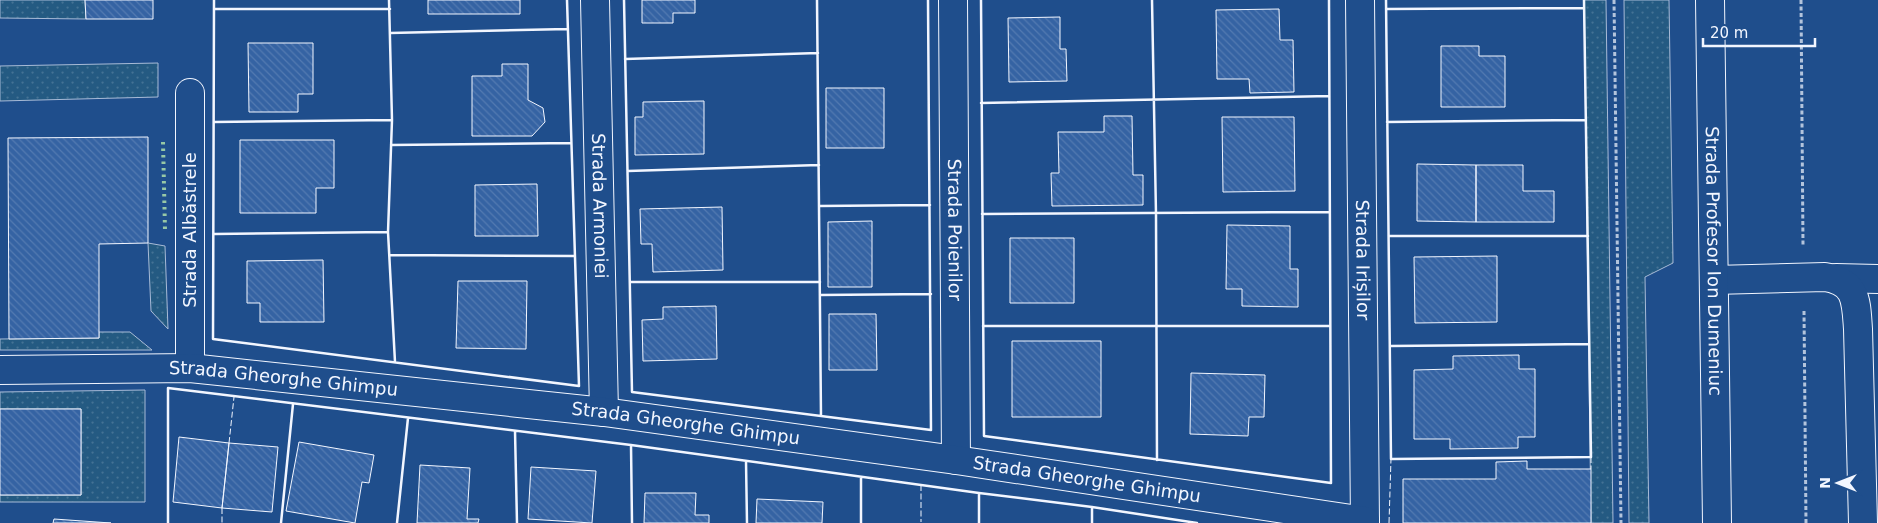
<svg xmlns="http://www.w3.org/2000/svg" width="1878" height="523" viewBox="0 0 1878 523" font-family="'DejaVu Sans',sans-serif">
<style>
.garden{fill:url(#garden-dots);stroke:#a8bbd7}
.building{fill:url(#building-back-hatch);stroke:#f2f6ff}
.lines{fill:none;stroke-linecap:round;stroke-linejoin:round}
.minor-casing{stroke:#f2f6ff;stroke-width:30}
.major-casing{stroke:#f2f6ff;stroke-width:30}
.path{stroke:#b3c4dc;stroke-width:3;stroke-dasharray:4 2.5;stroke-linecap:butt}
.minor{stroke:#1f4e8c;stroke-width:28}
.major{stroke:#1f4e8c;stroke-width:28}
.hedge{stroke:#97c8a6;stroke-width:4;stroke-dasharray:2.5 4;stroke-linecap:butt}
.fence{stroke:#f2f6ff;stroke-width:1;stroke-dasharray:6 2.5;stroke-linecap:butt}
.wall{stroke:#f2f6ff;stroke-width:2.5}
.labels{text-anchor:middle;stroke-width:4;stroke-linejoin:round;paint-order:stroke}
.street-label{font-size:18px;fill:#f2f6ff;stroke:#1f4e8c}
</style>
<defs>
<pattern id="garden-dots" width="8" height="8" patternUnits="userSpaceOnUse" patternTransform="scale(1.25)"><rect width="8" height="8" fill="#245a82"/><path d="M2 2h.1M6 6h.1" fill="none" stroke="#447295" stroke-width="1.8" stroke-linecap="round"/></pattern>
<pattern id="building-back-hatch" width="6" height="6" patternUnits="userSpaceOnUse" patternTransform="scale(1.25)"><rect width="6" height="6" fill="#3563a3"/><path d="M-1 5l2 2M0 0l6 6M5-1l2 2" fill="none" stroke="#537ab1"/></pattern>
</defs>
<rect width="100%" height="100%" fill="#1f4e8c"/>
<path class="garden" d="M0 0H85L86 19 0 18Z
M1584 0H1606L1613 523H1591Z
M1624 0H1669L1673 263 1645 277 1649 523H1629Z
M158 63V97L0 101V66Z
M148 243 165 246 168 329 151 311Z
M99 332H130L152 350H0V339L99 338Z
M145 390V502H0V495H81V409H0V392Z"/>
<path class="building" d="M85 0H153V19H86Z
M428 0H520V14H428Z
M642 0H695V13H673V23H642Z
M1279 9 1280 40H1293L1294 92 1250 93 1249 79H1217L1216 10Z
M1060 17V49H1066L1067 81 1009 82 1008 18Z
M248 43H313V94H298V112H249Z
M1441 46H1479V56H1505V107H1441Z
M502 64H528V100L543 108 545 122 532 136H472V76H502Z
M826 88H884V148H826Z
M704 101V154L635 155V117H643V102Z
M1104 116H1132L1133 175H1143V205L1052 206 1051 173H1059L1058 132H1104Z
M1222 117H1294L1295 191 1223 192Z
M148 137V243L99 244V338L9 339 8 138Z
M240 140H334V188H316V213H240Z
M1417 164 1476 165V222L1417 221Z
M1476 165H1523V191H1554V222H1476Z
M537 184 538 236H475V185Z
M722 207 723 270 653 272 652 244H641L640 209Z
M872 221V287H828V222Z
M1227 225 1290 226V269H1298V307L1242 306V289H1226Z
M1010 238H1074V303H1010Z
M1497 256V322L1415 323 1414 257Z
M323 260 324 322H260V303H247V261Z
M458 281H527L526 349 456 348Z
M716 306 717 359 643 361 642 320 663 319V307Z
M829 314H876L877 370H829Z
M1012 341H1101V417H1012Z
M1519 355V369H1535V437H1518V448L1450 449V439H1414V370L1453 369V356Z
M1191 373 1265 375 1264 417H1249L1248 436 1190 434Z
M0 409H81V495H0Z
M179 437 229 443 222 508 173 502Z
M299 442 374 455 369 483 362 482 355 523 286 511Z
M229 443 278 447 272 512 222 508Z
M1527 461V469H1591V523H1403V479H1496V462Z
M420 465 470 468 467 519H479L478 523H417Z
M531 467 596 471 592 523 528 519Z
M645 493H696L695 515H709V523H644Z
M757 499 823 502 822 523H756Z
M54 519 111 523H53Z"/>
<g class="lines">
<g class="minor-casing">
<g id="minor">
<path id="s1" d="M595 0 604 412"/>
<path id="s2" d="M953 0 956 460"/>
<path id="s3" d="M1360 0 1365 523"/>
<path d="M190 93V368"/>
<path d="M1836 278 1878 279"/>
<path d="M1714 280 1825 277C1857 282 1856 301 1858 329L1863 523"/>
<path id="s4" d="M0 370 190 368 604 412 956 460 1365 521"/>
</g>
</g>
<g class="major-casing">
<g id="major">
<path id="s5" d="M1710 0 1717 523"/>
</g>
</g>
<path class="path" d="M1614 0 1621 523
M1801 0 1803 245
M1804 311 1806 523"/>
<use href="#minor" class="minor"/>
<use href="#major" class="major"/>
<path class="hedge" d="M163 142 165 230"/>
<path class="fence" d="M229 443 234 397
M1591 457V469
M921 485V522
M222 508V523
M1389 523 1391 459"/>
<path class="wall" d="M214 0 213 339 579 386 567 0
M389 0 392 120 388 232 395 362
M624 0 632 392 931 430 928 0
M817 0 821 416
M981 0 984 436 1331 483 1329 0
M1152 0 1156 214 1157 460
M1386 0 1391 459 1591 457 1584 0
M214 9H390
M1386 9 1584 8
M390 33 568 29
M625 59 818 53
M981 103 1329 96
M214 122 392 120
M1387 122 1586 120
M391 145 571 143
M628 171 819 165
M819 206 930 205
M982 214 1329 212
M214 234 388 232
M1389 236H1588
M390 255 575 256
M630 282H820
M820 295 931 294
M983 326H1330
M1390 346 1589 344
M515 431 517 523
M631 445 632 523
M746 461 747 523
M861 477V523
M168 523V388L631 445 979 493 1092 507 1197 523
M281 523 293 404
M397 523 408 418
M979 523V493
M1092 523V507"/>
</g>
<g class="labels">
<g class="street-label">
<text dy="6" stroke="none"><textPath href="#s1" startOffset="206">Strada Armoniei</textPath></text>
<text transform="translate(190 230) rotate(-90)" y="6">Strada Albăstrele</text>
<text dy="6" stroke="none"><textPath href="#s2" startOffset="230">Strada Poienilor</textPath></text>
<text dy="6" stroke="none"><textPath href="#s3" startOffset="260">Strada Irișilor</textPath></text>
<text dy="6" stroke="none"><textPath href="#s5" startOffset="261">Strada Profesor Ion Dumeniuc</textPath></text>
<text dy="6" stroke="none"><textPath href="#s4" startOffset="284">Strada Gheorghe Ghimpu</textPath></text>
<text dy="6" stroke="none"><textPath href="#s4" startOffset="689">Strada Gheorghe Ghimpu</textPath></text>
<text dy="6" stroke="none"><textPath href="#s4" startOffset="1094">Strada Gheorghe Ghimpu</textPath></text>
</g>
</g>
<g transform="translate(1838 483) rotate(270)" stroke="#1f4e8c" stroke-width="4" paint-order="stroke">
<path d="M0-4L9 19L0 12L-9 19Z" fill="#f2f6ff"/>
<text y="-8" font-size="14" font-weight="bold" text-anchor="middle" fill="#f2f6ff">N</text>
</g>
<path d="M1703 38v8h112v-8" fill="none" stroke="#f2f6ff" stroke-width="2.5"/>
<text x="1710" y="38" font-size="15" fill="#f2f6ff" stroke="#1f4e8c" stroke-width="4" paint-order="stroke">20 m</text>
</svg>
